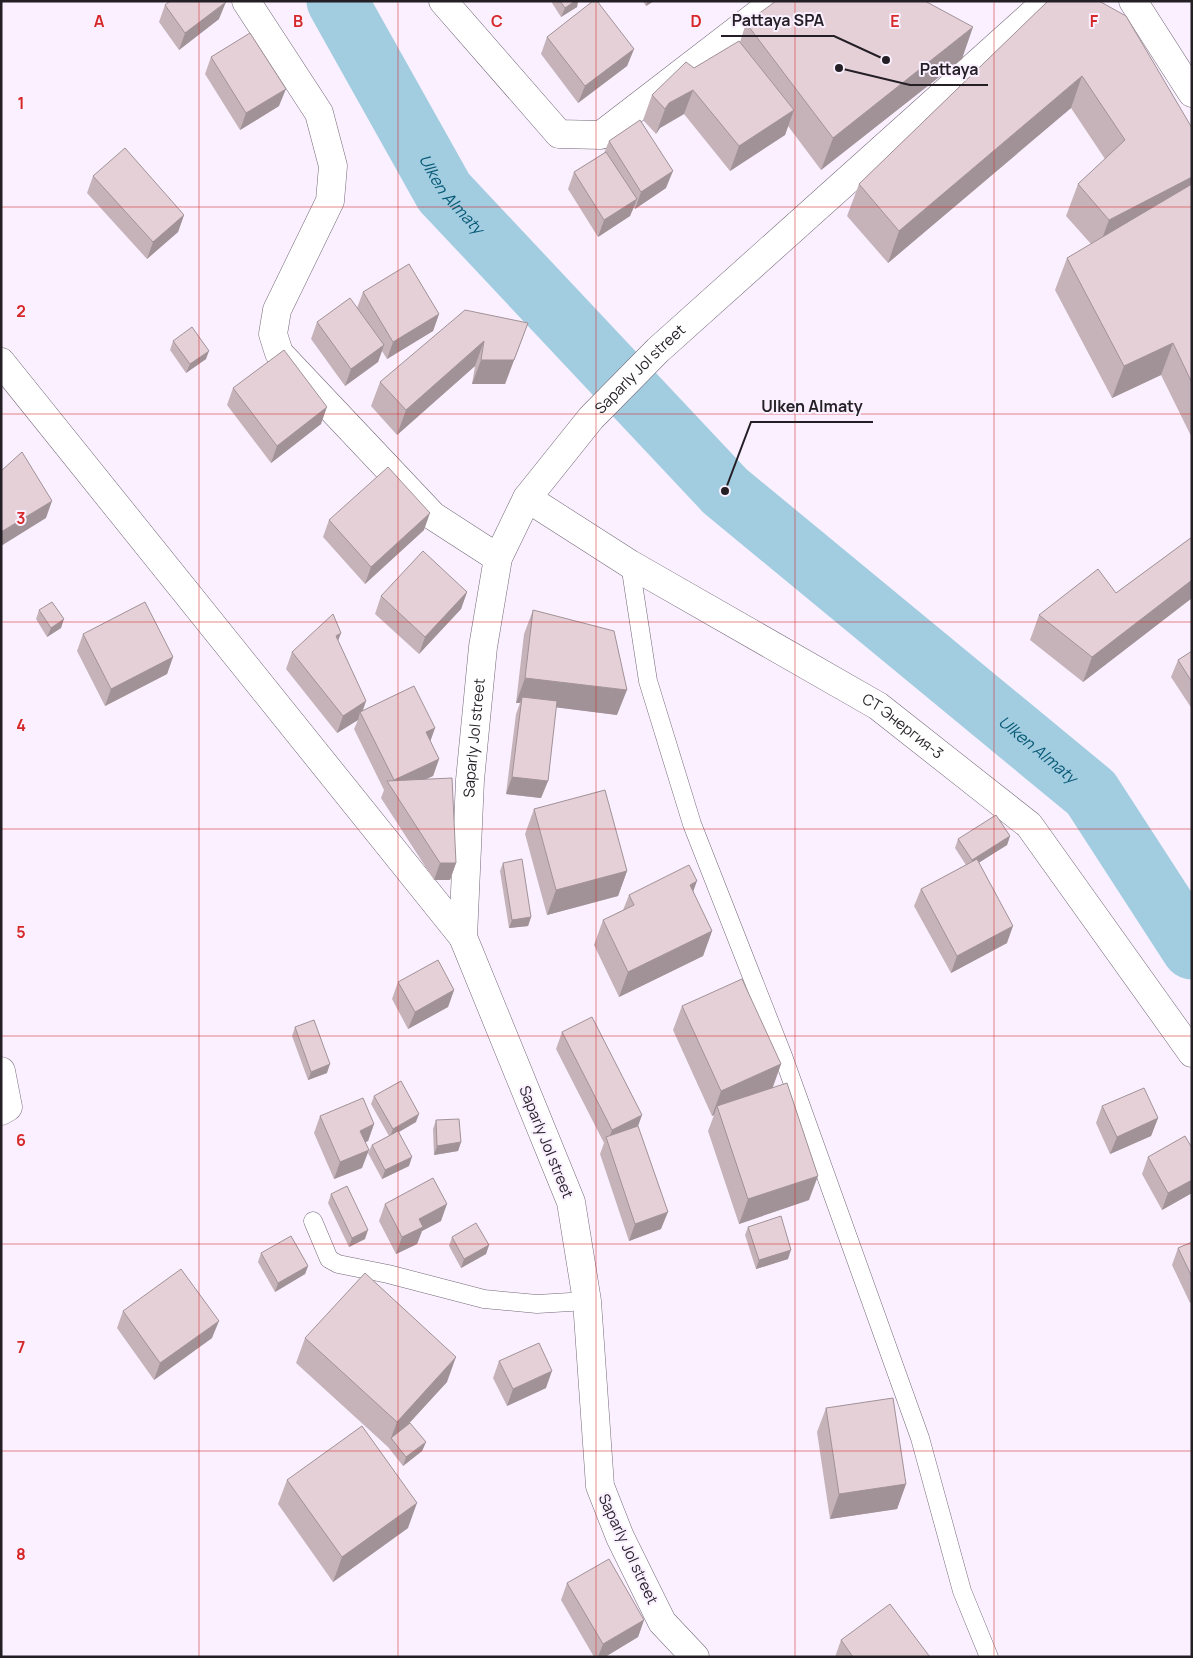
<svg xmlns="http://www.w3.org/2000/svg" width="1193" height="1658" viewBox="0 0 1193 1658" font-family="Manrope,sans-serif">
<style>
.lines{fill:none;stroke-linecap:round;stroke-linejoin:round}
.river{stroke:#a2cde1;stroke-width:61}
.lane-casing{stroke:#746978;stroke-width:19}
.street-casing{stroke:#746978;stroke-width:29}
.secondary-casing{stroke:#746978;stroke-width:29}
.lane{stroke:#fff;stroke-width:18}
.street{stroke:#fff;stroke-width:28}
.secondary{stroke:#fff;stroke-width:28}
.wall{fill:#c6b3ba}
.shaded-wall{fill:#a19297}
.building{fill:#e6d0d8;stroke:#a19297}
.grid{fill:none;stroke:#d62828;stroke-width:1;stroke-opacity:0.55}
.labels{text-anchor:middle;stroke-width:4;stroke-linejoin:round;paint-order:stroke}
.street-label{font-size:15px;fill:#231f25;stroke:#faf0ff}
.water-label{font-size:16px;font-style:italic;fill:#075976;stroke:#faf0ff}
.grid-label{font-size:16px;text-anchor:middle;font-weight:bold;fill:#d62828;stroke:#faf0ff;stroke-width:4;stroke-linejoin:round;paint-order:stroke}
.leader{fill:none;stroke:#231f25;stroke-width:2}
.callout-dot{fill:#231f25;stroke:#faf0ff;stroke-width:2}
.callout-label{font-size:16px;text-anchor:middle;font-weight:bold;fill:#231f25;stroke:#faf0ff;stroke-width:4;stroke-linejoin:round;paint-order:stroke}
</style>
<rect width="100%" height="100%" fill="#faf0ff"/>
<g class="lines">
<path class="river" id="s1" d="M337 1 444 192 725 491 1091 793 1192 949"/>
<g class="lane-casing">
<path id="lane" d="M630 564 648 681 692 824 783 1056 920 1438 962 1591 989 1657
M313 1221 329 1259 338 1264 388 1274 484 1299 537 1304 587 1301"/>
</g>
<g class="street-casing">
<g id="street">
<path d="M246 1 319 113 333 166 330 201 277 310 273 334 279 353 433 516 498 558"/>
<path d="M443 1 559 134 601 135 775 1"/>
<path d="M1 362 463 937"/>
<path id="s2" d="M527 498 630 564 878 706 1029 825 1192 1053"/>
<path d="M1 1071 8 1107 1 1111"/>
</g>
</g>
<g class="secondary-casing">
<g id="secondary">
<path d="M1133 1 1192 93"/>
<path id="s3" d="M695 1657 662 1622 620 1537 600 1486 587 1301 571 1202 463 937 470 780 483 647 498 558 527 498 591 418 658 350 1047 1"/>
</g>
</g>
<use href="#lane" class="lane"/>
<use href="#street" class="street"/>
<use href="#secondary" class="secondary"/>
</g>
<path class="wall" d="M553 1H578L577 7 561 17 552 3Z
M643 1H654L646 6Z
M1048 1 1192 128V438L1161 375 1112 398 1055 290 1067 258 1091 244 1066 216 1078 184 1105 159 1071 108 888 263 847 216 859 184Z
M165 5 219 19 179 50 159 22Z
M746 23 962 59 821 170 788 126 785 135 730 171 684 114 660 128 656 134 643 120 652 95 694 68 740 42Z
M547 37 634 49 627 66 578 103 541 54Z
M211 57 279 106 240 130 205 74Z
M609 141 666 188 635 209 634 207 630 216 598 237 568 189 574 172 604 153Z
M93 176 184 215 178 232 147 259 87 193Z
M363 292 439 314 433 331 387 359 382 351 378 362 345 386 311 339 317 322 357 308Z
M528 323 505 384H472L475 366 397 435 371 406 380 382Z
M173 341 206 359 186 373 170 350Z
M233 388 321 424 271 463 227 405Z
M329 520 424 530 365 584 323 537Z
M1192 537V598L1083 682 1030 640 1039 615 1116 593Z
M467 592 461 609 419 654 375 614 381 596Z
M39 610 61 628 47 637 36 619Z
M533 610 617 715 556 707 548 781 541 798 506 794 516 714 520 703H516L524 634Z
M341 633 338 641 366 701 363 711 435 728 430 741 439 759 433 776 426 779 456 863 450 880H434L381 798 384 790 354 729 358 720 337 733 286 669 292 652Z
M83 634 173 657 167 674 105 706 77 651Z
M1192 651V709L1171 677 1178 660Z
M534 809 627 871 618 896 547 915 525 834Z
M1010 836 1007 845 979 862 1007 943 951 973 914 906 921 889 966 865 955 848 958 839Z
M503 863 531 917 528 926 509 928 500 871Z
M693 892 712 931 703 956 619 997 594 945 603 920 623 910 629 895Z
M398 982 454 990 448 1007 408 1029 392 999Z
M682 1006 781 1064 773 1087 809 1200 739 1224 708 1131 714 1115 712 1116 673 1030Z
M295 1027 327 1073 308 1080 292 1036Z
M562 1032 638 1126 661 1229 629 1241 600 1154 604 1143 556 1049Z
M374 1096 416 1122 399 1132 409 1166 382 1179 368 1153 372 1145 389 1136 371 1104Z
M1102 1106 1158 1118 1151 1136 1110 1154 1096 1123Z
M320 1116 374 1124 368 1141 365 1142 362 1168 334 1179 314 1133Z
M436 1120 461 1142 458 1151 434 1155 433 1129Z
M1192 1148V1193L1162 1210 1142 1174 1148 1157Z
M331 1194 365 1239 349 1247 328 1203Z
M385 1204 441 1221 422 1231 417 1244 396 1254 379 1221Z
M748 1227 788 1259 756 1269 745 1235Z
M452 1237 489 1245 486 1254 461 1268 449 1246Z
M1192 1242V1302L1190 1303 1172 1265 1178 1248Z
M261 1253 308 1266 305 1274 275 1292 258 1262Z
M123 1311 212 1338 154 1380 117 1328Z
M305 1338 447 1382 408 1424 426 1442 422 1451 403 1466 388 1447 296 1363Z
M499 1361 546 1388 507 1406 493 1378Z
M826 1408 906 1484 897 1509 830 1519 817 1432Z
M287 1480 408 1528 333 1582 278 1504Z
M567 1583 644 1620 638 1637 605 1657H594L561 1600Z
M841 1640 930 1657H835Z"/>
<path class="shaded-wall" d="M575 1H578L577 7 561 17 565 8Z
M648 1H654L646 6Z
M226 2 219 19 179 50 185 33Z
M973 27 962 59 821 170 833 138Z
M634 49 627 66 578 103 585 86Z
M1082 76 1071 108 888 263 899 231Z
M286 89 279 106 240 130 246 113Z
M693 90 684 114 660 128 656 134 665 109 669 103Z
M794 110 785 135 730 171 739 146Z
M673 171 666 188 635 209 641 192Z
M1192 177V203L1097 252 1109 220Z
M637 199 630 216 598 237 604 220Z
M184 215 178 232 147 259 153 242Z
M439 314 433 331 387 359 393 342Z
M528 323 505 384H472L481 360Z
M484 341 475 366 397 435 406 410Z
M1173 343 1161 375 1112 398 1124 366Z
M384 345 378 362 345 386 351 369Z
M209 351 206 359 186 373 190 364Z
M327 407 321 424 271 463 277 446Z
M52 501 46 518 1 546V532Z
M430 513 424 530 365 584 371 567Z
M1192 580V598L1083 682 1092 657Z
M467 592 461 609 419 654 425 637Z
M64 619 61 628 47 637 51 628Z
M341 633 334 650 336 636Z
M173 657 167 674 105 706 111 689Z
M525 678 627 690 617 715 521 703 522 697 520 703H516Z
M366 701 361 714 360 712 358 720 337 733 343 716Z
M435 728 429 745 426 732Z
M439 759 433 776 395 793 394 780Z
M512 777 548 781 541 798 506 794Z
M1010 836 1007 845 969 869 972 860Z
M440 863H456L450 880H434Z
M627 871 618 896 547 915 556 890Z
M697 881 688 906 690 885Z
M531 917 528 926 509 928 512 920Z
M1013 926 1007 943 951 973 957 956Z
M712 931 703 956 619 997 628 972Z
M454 990 448 1007 408 1029 415 1012Z
M330 1064 327 1073 308 1080 311 1072Z
M781 1064 772 1089 717 1106 714 1115 712 1116 721 1091Z
M419 1114 416 1122 390 1137 393 1129Z
M642 1115 636 1132 608 1142 612 1130Z
M1158 1118 1151 1136 1110 1154 1117 1137Z
M374 1124 368 1141 354 1148 360 1131Z
M461 1142 458 1151 434 1155 437 1146Z
M369 1150 362 1168 334 1179 340 1162Z
M412 1157 409 1166 382 1179 385 1170Z
M818 1176 809 1200 739 1224 748 1199Z
M1192 1180V1193L1162 1210 1168 1193Z
M447 1204 441 1221 422 1231 417 1244 396 1254 402 1237 419 1219Z
M668 1212 661 1229 629 1241 635 1224Z
M368 1230 365 1239 349 1247 352 1238Z
M489 1245 486 1254 461 1268 464 1259Z
M791 1250 788 1259 756 1269 759 1260Z
M308 1266 305 1274 275 1292 278 1283Z
M219 1321 212 1338 154 1380 160 1363Z
M456 1357 447 1382 393 1441 391 1438 397 1422Z
M552 1371 546 1388 507 1406 513 1389Z
M426 1442 422 1451 403 1466 406 1457Z
M906 1484 897 1509 830 1519 839 1494Z
M417 1503 408 1528 333 1582 342 1557Z
M644 1620 638 1637 605 1657H598L603 1644Z"/>
<path class="building" d="M170 1H225L226 2 185 33 165 5Z
M560 1H575L565 8Z
M593 1H597L634 49 585 86 547 37Z
M776 1H925L973 27 833 138 746 23Z
M1048 1H1099L1126 16 1192 128V177L1109 220 1078 184 1125 140 1082 76 899 231 859 184Z
M250 33 286 89 246 113 211 57Z
M739 41 794 110 739 146 693 90 669 103 665 109 652 95 686 62 694 68Z
M640 120 673 171 641 192 609 141Z
M125 148 184 215 153 242 93 176Z
M606 152 637 199 604 220 574 172Z
M1192 184V383L1173 343 1124 366 1067 258Z
M409 264 439 314 393 342 363 292Z
M350 298 384 345 351 369 317 322Z
M465 310 528 323 514 360H481L484 341 406 410 380 382Z
M192 327 209 351 190 364 173 341Z
M284 350 327 407 277 446 233 388Z
M22 452 52 501 1 532V471Z
M388 467 430 513 371 567 329 520Z
M1192 537V580L1092 657 1039 615 1098 569 1116 593Z
M423 551 467 592 425 637 381 596Z
M52 602 64 619 51 628 39 610Z
M145 602 173 657 111 689 83 634Z
M533 610 614 631 627 690 525 678Z
M333 614 341 633 336 636 366 701 343 716 292 652Z
M1192 651V682L1178 660Z
M414 686 435 728 426 732 439 759 394 780 360 712Z
M522 697 557 701 548 781 512 777Z
M452 778 456 863H440L387 781Z
M605 790 627 871 556 890 534 809Z
M996 815 1010 836 972 860 958 839Z
M522 859 531 917 512 920 503 863Z
M977 859 1013 926 957 956 921 889Z
M689 865 697 881 690 885 712 931 628 972 603 920 634 905 629 895Z
M438 960 454 990 415 1012 398 982Z
M742 979 781 1064 721 1091 682 1006Z
M592 1017 642 1115 612 1130 562 1032Z
M314 1020 330 1064 311 1072 295 1027Z
M401 1081 419 1114 393 1129 374 1096Z
M787 1083 818 1176 748 1199 717 1106Z
M1144 1088 1158 1118 1117 1137 1102 1106Z
M363 1098 374 1124 360 1131 369 1150 340 1162 320 1116Z
M459 1119 461 1142 437 1146 436 1120Z
M638 1126 668 1212 635 1224 606 1137Z
M398 1131 412 1157 385 1170 372 1145Z
M1185 1136 1192 1148V1180L1168 1193 1148 1157Z
M433 1178 447 1204 419 1219 423 1227 402 1237 385 1204Z
M347 1186 368 1230 352 1238 331 1194Z
M781 1216 791 1250 759 1260 748 1227Z
M476 1223 489 1245 464 1259 452 1237Z
M291 1236 308 1266 278 1283 261 1253Z
M1192 1242V1277L1178 1248Z
M181 1269 219 1321 160 1363 123 1311Z
M365 1273 456 1357 397 1422 305 1338Z
M539 1343 552 1371 513 1389 499 1361Z
M893 1398 906 1484 839 1494 826 1408Z
M410 1423 426 1442 406 1457 391 1438Z
M362 1426 417 1503 342 1557 287 1480Z
M609 1559 644 1620 603 1644 567 1583Z
M890 1604 930 1657H853L841 1640Z"/>
<path class="grid" d="M199 1V1657M398 1V1657M596 1V1657M795 1V1657M994 1V1657M1 207H1192M1 414H1192M1 622H1192M1 829H1192M1 1036H1192M1 1244H1192M1 1451H1192"/>
<g class="labels">
<g class="street-label">
<text dy="5" stroke="none"><textPath href="#s3" startOffset="1389">Saparly Jol street</textPath></text>
<text dy="5" stroke="none"><textPath href="#s2" startOffset="440">СТ Энергия-3</textPath></text>
<text dy="5" stroke="none"><textPath href="#s3" startOffset="969">Saparly Jol street</textPath></text>
<text transform="translate(546 1142) rotate(68)" y="5">Saparly Jol street</text>
<text transform="translate(628 1549) rotate(65)" y="5">Saparly Jol street</text>
</g>
<g class="water-label">
<text dy="6" stroke="none"><textPath href="#s1" startOffset="225">Ulken Almaty</textPath></text>
<text dy="6" stroke="none"><textPath href="#s1" startOffset="1035">Ulken Almaty</textPath></text>
</g>
</g>
<g class="grid-label">
<text x="99" y="27">A</text>
<text x="298" y="27">B</text>
<text x="497" y="27">C</text>
<text x="696" y="27">D</text>
<text x="895" y="27">E</text>
<text x="1094" y="27">F</text>
<text x="21" y="109">1</text>
<text x="21" y="317">2</text>
<text x="21" y="524">3</text>
<text x="21" y="731">4</text>
<text x="21" y="938">5</text>
<text x="21" y="1146">6</text>
<text x="21" y="1353">7</text>
<text x="21" y="1560">8</text>
</g>
<path class="leader" d="M886 60L834 36H721M839 68L910 85H988M725 491L751 422H873"/>
<g class="callout-dot">
<circle cx="886" cy="60" r="5"/>
<circle cx="839" cy="68" r="5"/>
<circle cx="725" cy="491" r="5"/>
</g>
<g class="callout-label">
<text x="778" y="26">Pattaya SPA</text>
<text x="949" y="75">Pattaya</text>
<text x="812" y="412">Ulken Almaty</text>
</g>
<rect width="1193" height="1658" fill="none" stroke="#231f25" stroke-width="5"/>
</svg>
